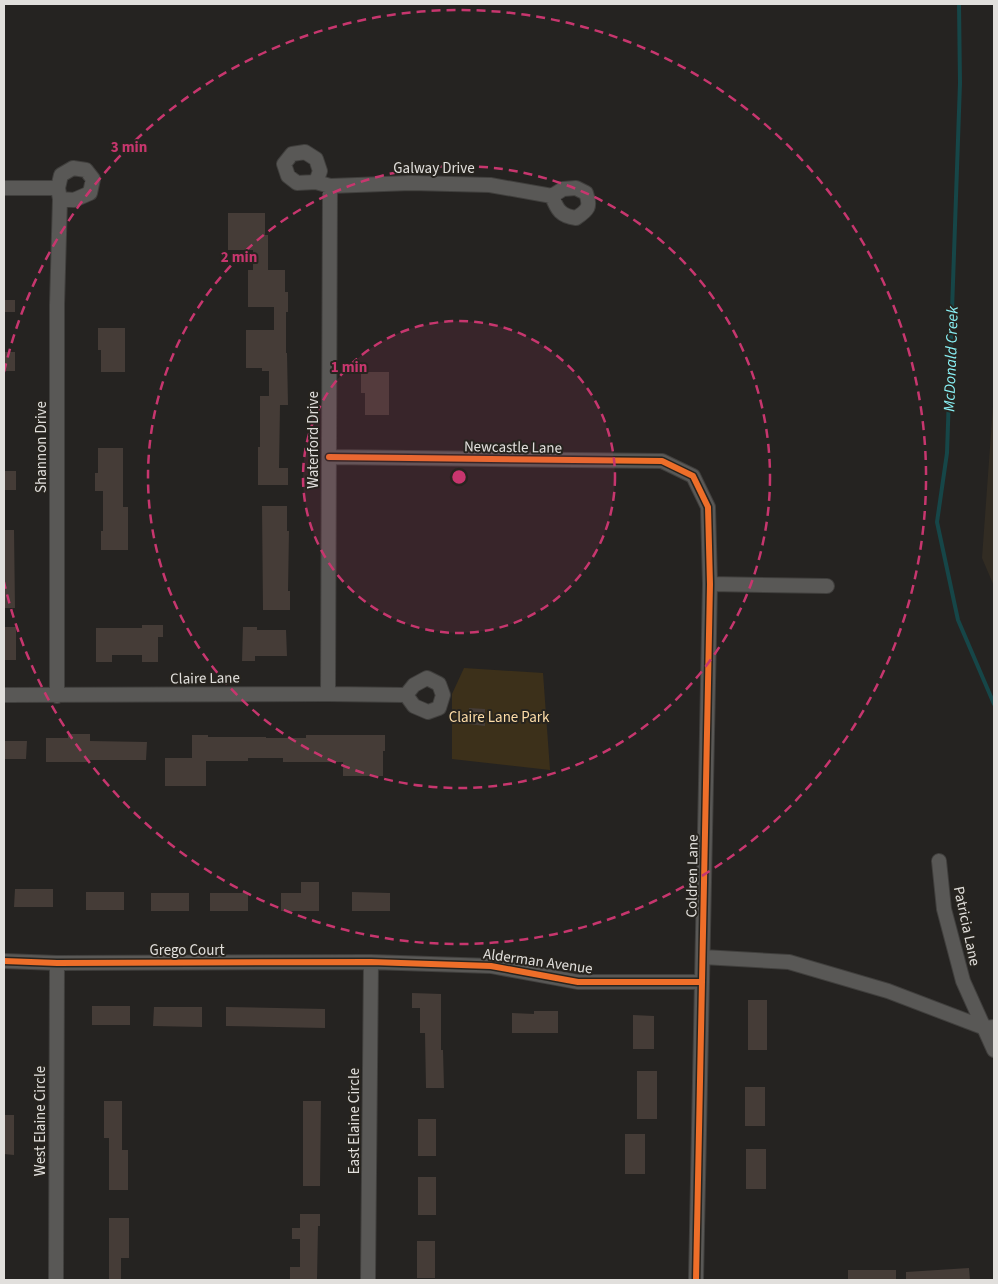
<svg xmlns="http://www.w3.org/2000/svg" width="998" height="1284" viewBox="0 0 998 1284" font-family="'Source Sans 3',sans-serif">
<style>
.built{fill:#322c23}
.green{fill:#3c301a}
.lines{fill:none;stroke-linecap:round;stroke-linejoin:round}
.stream{stroke:#164648;stroke-width:4}
.building{fill:#453c37}
.minor-casing{stroke:#403f3d;stroke-width:16}
.minor{stroke:#595856;stroke-width:14}
.cycleway-casing{stroke:#27241f;stroke-width:9}
.cycleway{stroke:#ee6e29;stroke-width:6}
.ring{fill:none;stroke:#c7366e;stroke-width:2.5;stroke-dasharray:9 6}
.labels{text-anchor:middle;stroke-width:4;stroke-linejoin:round;paint-order:stroke}
.street-label{font-size:15px;fill:#e1dfdc;stroke:#27241f}
.park-label{font-size:15px;fill:#fedda8;stroke:#27241f}
.water-label{font-size:16px;font-style:italic;fill:#89f1f6;stroke:#27241f}
.centre{fill:#c7366e;stroke:#27241f;stroke-width:2.5}
.ring-label{font-size:15px;text-anchor:middle;font-weight:bold;fill:#c7366e;stroke:#27241f;stroke-width:4;stroke-linejoin:round;paint-order:stroke}
</style>
<rect width="100%" height="100%" fill="#252321"/>
<path class="built" d="M994 392V586L982 558Z"/>
<path class="green" d="M464 668 543 673 550 770 452 759V694Z"/>
<g class="lines">
<path class="stream" d="M959 4 960 83 947 453 937 522 958 620 994 704"/>
</g>
<path class="building" d="M228 213H265V235H268V270H285V292H288V312H286V353H287L288 405H280L279 468H288V485H258V447H260V396H269V371H262V368H246V330H274V307H248V270H253V250H228Z
M4 300H15V312H4Z
M98 328H125V372H101V350H98Z
M4 352H15V371H4Z
M361 372H389V415H365V393H361Z
M98 448H123V507H128V550H101V531H103V491H95V473H98Z
M4 471H16V490H4Z
M262 506H287V531H289L288 591H290V610H263Z
M4 530H14L15 608H4Z
M142 625H163V637H158V662H142V655H112V662H96V628H142Z
M4 627H16V660H4Z
M243 627H257V630H286L287 656H255V661H242Z
M469 708 485 709V726L468 724Z
M68 734H90V741L147 742 146 760H90V762H46V738H68Z
M192 735H208V737H266V738H306V735H385V751H383V776H343V762H283V758H248V761H206V786H165V758H192Z
M4 741H27L26 759H4Z
M301 882H319V911H281V893H301Z
M15 889H53V907H14Z
M86 892H124V910H86Z
M352 892 390 893V911H352Z
M151 893H189V911H151Z
M210 893H248V911H210Z
M412 993 441 994V1050H443L444 1088H426L425 1033H420V1008H412Z
M748 1000H767V1050H748Z
M92 1006H130V1025H92Z
M154 1007H202V1027L153 1026Z
M226 1007 325 1009V1028L226 1026Z
M534 1011H558V1033H512V1013L534 1014Z
M633 1015 654 1016V1049H633Z
M637 1071H657V1119H637Z
M745 1087H765V1126H745Z
M104 1101H122V1150H128V1190H109V1138H104Z
M303 1101H321L320 1186H303Z
M4 1115H14V1155L4 1154Z
M418 1119H436V1156H418Z
M625 1134H645V1174H625Z
M746 1149H766V1189H746Z
M418 1177H436V1215H418Z
M300 1214H320V1226H318L317 1280H290V1267H300V1239H292V1228H300Z
M109 1218H129V1258H121V1280H109Z
M417 1241H435V1278H417Z
M969 1268 970 1280H906V1272Z
M848 1270H896V1280H848Z"/>
<g class="lines">
<g class="minor-casing">
<path id="minor" d="M73 168 86 170 93 179 90 193 74 200 60 199 58 188 61 175Z
M316 182 320 171 316 159 305 152 292 154 284 164 288 176 297 183 316 182 330 186 411 183 490 185 552 196
M4 188H58
M576 188 586 193C591 207 588 210 576 218 561 216 557 210 552 196L563 189Z
M329 457 662 461 693 476 708 507 710 584 696 1280
M710 584 827 586
M427 678 439 684 443 695 439 708 428 712 414 706 406 695 414 685Z
M328 694 330 186
M4 695 328 694 406 695
M57 696V305L60 199
M939 861 944 909 963 981 994 1050
M703 957 789 962 888 991 985 1028 994 1027
M4 961 57 963 371 962 491 966 578 982H702
M56 1280 57 963
M368 1280 371 962"/>
</g>
<use href="#minor" class="minor"/>
<g class="cycleway-casing">
<path id="cycleway" d="M329 457 662 461 693 476 708 507 710 584 696 1280
M4 961 57 963 371 962 491 966 578 982H702"/>
</g>
<use href="#cycleway" class="cycleway"/>
</g>
<circle cx="459" cy="477" r="156" fill="#c7366e" fill-opacity=".12"/>
<g class="ring">
<circle cx="459" cy="477" r="156"/>
<circle cx="459" cy="477" r="311"/>
<path d="M4 372A467 467 0 1 1 4 582"/>
</g>
<g class="labels">
<g class="street-label">
<text x="434" y="173">Galway Drive</text>
<text transform="translate(313 440) rotate(-90)" y="5">Waterford Drive</text>
<text transform="translate(41 447) rotate(-90)" y="5">Shannon Drive</text>
<text transform="translate(513 447) rotate(1)" y="5">Newcastle Lane</text>
<text transform="translate(205 678) rotate(-1)" y="5">Claire Lane</text>
<text transform="translate(692 876) rotate(-89)" y="5">Coldren Lane</text>
<text transform="translate(967 926) rotate(78)" y="5">Patricia Lane</text>
<text x="187" y="955">Grego Court</text>
<text transform="translate(538 961) rotate(8)" y="5">Alderman Avenue</text>
<text transform="translate(40 1121) rotate(-90)" y="5">West Elaine Circle</text>
<text transform="translate(354 1121) rotate(-90)" y="5">East Elaine Circle</text>
</g>
<g class="park-label">
<text x="499" y="722">Claire Lane Park</text>
</g>
<g class="water-label">
<text transform="translate(950 359) rotate(-88)" y="6">McDonald Creek</text>
</g>
</g>
<circle cx="459" cy="477" r="8" class="centre"/>
<g class="ring-label">
<text x="129" y="152">3 min</text>
<text x="239" y="262">2 min</text>
<text x="349" y="372">1 min</text>
</g>
<rect width="998" height="1284" fill="none" stroke="#e1dfdc" stroke-width="10"/>
</svg>
